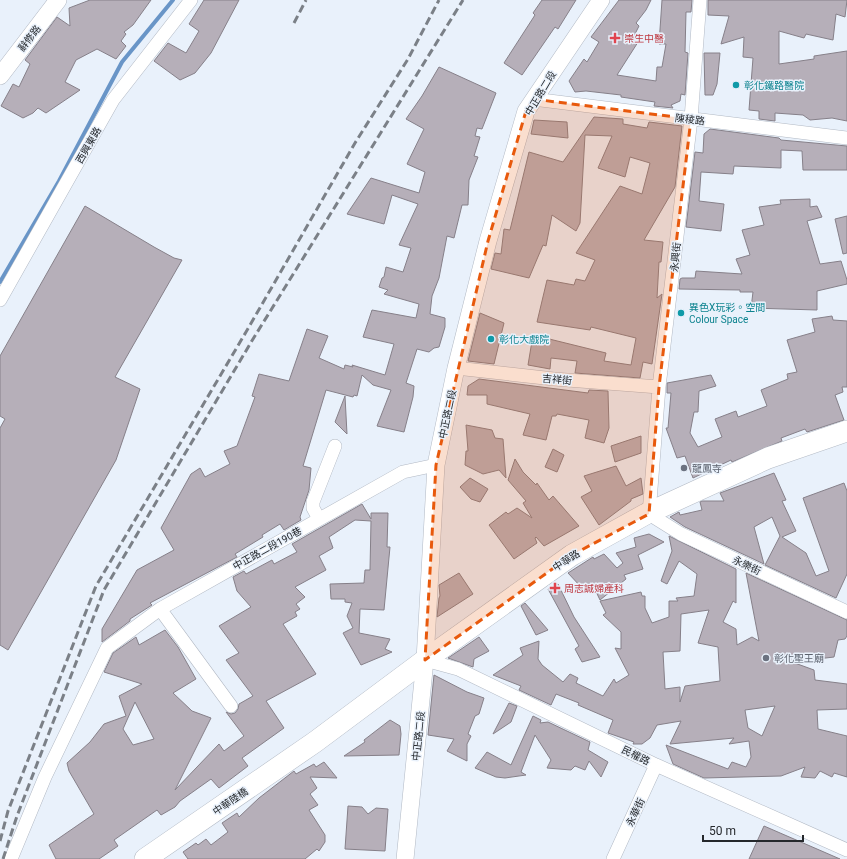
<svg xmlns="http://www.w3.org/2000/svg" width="847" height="859" viewBox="0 0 847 859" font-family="Roboto,'Noto Sans TC',sans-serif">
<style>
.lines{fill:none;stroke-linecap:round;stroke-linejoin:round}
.stream{stroke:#6995c7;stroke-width:4}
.building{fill:#b6afb9;stroke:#868089;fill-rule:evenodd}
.minor-casing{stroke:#b2b9c4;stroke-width:14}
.tertiary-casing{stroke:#b2b9c4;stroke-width:18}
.primary-casing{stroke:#b2b9c4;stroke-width:22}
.minor{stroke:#fff;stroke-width:13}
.tertiary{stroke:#fff;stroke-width:17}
.primary{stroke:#fff;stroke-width:21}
.rail{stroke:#7b8087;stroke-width:3;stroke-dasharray:8 4;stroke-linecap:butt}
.marked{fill:#e8590c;fill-opacity:0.2;stroke:#e8590c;stroke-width:3;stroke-dasharray:8 5;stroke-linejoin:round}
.health-dot{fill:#e0444e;stroke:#e9f1fb;stroke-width:1.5}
.culture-dot{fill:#0f9aa8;stroke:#e9f1fb;stroke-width:1.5}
.worship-dot{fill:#6b7280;stroke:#e9f1fb;stroke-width:1.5}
.labels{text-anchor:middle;stroke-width:3;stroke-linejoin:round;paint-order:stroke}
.street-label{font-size:10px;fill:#25282c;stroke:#e9f1fb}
.health-label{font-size:10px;fill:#be3a42;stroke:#e9f1fb;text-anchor:start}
.culture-label{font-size:10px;fill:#0d838f;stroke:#e9f1fb;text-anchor:start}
.worship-label{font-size:10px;fill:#5b616d;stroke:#e9f1fb;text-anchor:start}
</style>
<rect width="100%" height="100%" fill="#e9f1fb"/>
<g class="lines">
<path class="stream" d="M0 282 59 181 122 62 173 0"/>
</g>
<path class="building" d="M90 0H151L133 25 124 32 126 34 121 41 126 46 116 59 97 49 76 60 65 82 80 90 46 113 38 108 33 113 23 118 1 106 13 84 19 87 30 64 25 60 57 17 70 26 69 8Z
M204 0H239L211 53 195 73 180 80 154 61 168 43 186 53 199 31 189 24Z
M542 0H576L558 29 555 27 522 75 504 63 535 15 533 13Z
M619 0H651L646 10 636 23 639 26 634 36 640 39 617 75 656 81 657 67H662L666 44H659L662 0H692L691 12H686L685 52 688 53 685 95 681 94 680 101 671 105 673 108 654 106 655 102 621 97V95L586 91 575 92 569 81 584 59 587 62 599 42 591 37Z
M708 0H847L845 17 836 14 833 40 806 34 804 38 779 31V64L814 59V56L847 51V121L832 118 810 120 803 115 775 113V121L759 119V111L749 110 753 58 743 57 744 37 721 44 729 16 708 15Z
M704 53H720L717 84 713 95H705Z
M439 67 496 93 482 129 477 128 475 136 480 137 474 156 478 157 469 180 468 205H462L454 238 447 236 439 278 432 296 430 314 445 318V327L439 347 434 348 429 352 417 349 406 383 414 386 413 397 404 432 377 426 391 390 373 385 362 375 357 396 354 395 353 397 326 390 303 466 311 468 309 490 300 517 301 520 284 530 280 524 262 535 263 537 235 554 237 557 150 603 152 605 130 619V621L102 642V629L137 570 174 550 161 528 191 474 200 468 205 477 230 464 224 451 237 446 255 397 252 396 259 374 289 381 307 329 328 336 319 358 344 369 345 365 353 367 352 365 385 375 394 344 363 337 372 310 416 318 419 304 384 294 388 290 379 287 382 278 384 277 386 267 403 272 411 248 399 245 418 204 392 195 384 224 347 214 371 178 419 193 425 172 407 164 424 129 406 119 422 96Z
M594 117 623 119V124L647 128 649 122 682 126 675 187 644 240 663 242 661 262H659L657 298 662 294 652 364 643 362 640 378 575 373 577 361 551 358 550 369 528 365 533 335 606 353 604 361 631 365 636 338 591 327 590 330 537 322 547 280 574 285 576 279 585 281 595 260 576 253 620 186 642 194 650 163 630 157 625 177 598 168 612 136 585 135 580 223 576 231 552 215 546 246 543 245 529 278 491 269 495 253 501 254 504 229 510 230 529 152 563 162Z
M534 120 567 122 568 138 531 134Z
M710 129 779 138 781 140 847 146V170H803L802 151 781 150V168L734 166 733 174 701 172 699 201 724 204 721 231 686 227 695 152 703 153 704 134Z
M810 199V207L817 206 822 217 807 221 820 264 841 261 847 280V284L817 291V310L751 308 753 292H740V290L679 289 680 279 682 278H695L696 271 742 274 736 259 750 255 742 230 764 225 759 207 781 204 780 200Z
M85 206 154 247 174 258 182 260 115 377 140 389 116 460 8 650 0 645V428L5 419 0 416V356Z
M847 216V253L843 254 835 219Z
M480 313 504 323 494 364 468 361Z
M832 316 833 320 847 321V387H842L843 392 835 395 844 420 807 432 805 429 781 438 782 441 732 462 731 460 693 478 685 456 677 458 666 428H668L671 393H667V383L711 375 716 386 699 391 698 412H694L690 433 698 447 722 437 715 419 736 411 738 417 767 406 761 390 788 379 787 374 797 372 787 340 815 332 812 319Z
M479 379 588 393 589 390 608 391 609 428 604 443 585 438 589 420 557 414 556 416H552L546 440 523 435 530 414 487 404V395H467L468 386Z
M345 396 347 434 335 422Z
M466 425 492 430 495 438 503 439 506 478 499 470 483 474 465 465 466 451H468Z
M641 436V453L615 462 611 446Z
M553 449 564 455 557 472 545 467Z
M515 459 523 472 536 485 537 483 549 500 553 496 579 526 544 546 536 537 535 538 537 543 514 559 489 525 506 512 508 514 517 508 532 518 523 503 526 501 508 480Z
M616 466 626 486 641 478 643 494 631 499V501L599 525 581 497 592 491 584 476Z
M774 473 786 500 782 501 796 531 782 537 806 553 816 576 829 571 803 498 844 483 847 491V574L836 598 765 565 780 536 772 517 754 527 764 564 685 527 670 517 679 512 680 515 702 510 700 502 702 501H724L720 493Z
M470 478 488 489 480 502 471 499 460 487Z
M362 504 371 519V513H388L387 547H390L384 610 360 609 359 633 390 639 385 649 392 652 361 665 343 633 353 628 347 616 352 603 345 602V599H331L330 584 364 583 365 570H370L371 521 355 520 329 537 333 548 319 556 326 570 295 587 305 597 296 604 300 609 295 612 297 616 283 624 316 674 266 701 284 728 242 758 248 766 219 788 211 779 180 801 175 807 161 815 157 810 114 840 118 846 99 859H56L49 845 94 814 69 771 67 763 90 742 104 724 126 716 119 696 142 684 104 672 113 653 136 637 139 645 165 630 178 647 196 679 173 693 192 711 211 718 175 790 219 744 224 751 244 736 226 712 231 714 235 713 238 709 239 704 253 696 226 660 239 653 219 626 251 607 237 591 233 577 244 571 246 574 272 560 274 564 297 552 292 544ZM135 702 154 739 133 745 123 729Z
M649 534 664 542 638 555 643 569 624 575 626 579 600 600 592 583 581 587 568 573 593 557 594 559 604 554 617 568 623 563 616 553 636 547 634 538Z
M669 536 736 569V603L733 601 723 622 736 629 737 645 752 637 759 641 746 573 847 620V636L845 639 838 640 834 657 792 662 814 670 815 680 847 684V709L817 710 818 729 847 736V777L834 773 832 777 820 771 815 778 801 777 805 767 781 776 704 778 673 764 666 745 728 769 732 762 746 767 751 757 749 741 729 744 734 738 670 744 681 721 657 725 650 738 642 744H633L634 742 608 733 613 720 578 705 579 703 556 694 551 705 519 690 521 686 493 675 523 655 520 648 539 641 538 659 542 665 563 682 570 674 578 678 576 683 603 696 614 679 616 683 629 675 615 648 621 649V632L603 615 606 613 600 601 641 592 642 596H645V608L652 623 669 617V601H678L676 598 694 596 697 574 679 561 667 584 661 581 672 551ZM709 610 698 643 718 647 720 681 685 686 680 702V687L665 689 663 652 680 651 681 614ZM775 706 762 736 748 728 745 710Z
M459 573 473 594 437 617 439 598 440 596 439 585Z
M558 584 574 617 600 657 582 662 575 649 579 646 548 589Z
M525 603 548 630 536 635 521 606Z
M479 637 489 651 474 659 473 667 448 658Z
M434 675 467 692 484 698 479 714 475 716 468 734 471 736 467 744V761L447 751 454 739 428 735Z
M509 703 517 706 511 722 493 734Z
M533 716 541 720 540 723 548 722 590 742 588 750 608 762 601 777 589 761 585 770 575 766 571 770 547 768 551 760 535 735 521 772 526 775 505 778 496 777 475 768 487 752 511 765Z
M390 720 400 726 401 734 399 755 344 756 365 742 364 740Z
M324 762 337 778 310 777 317 788 310 794 318 805 309 810 325 835V842L319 851 317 849 305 859H188L183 852 196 843 198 845 206 839 211 845 228 832 222 823 237 813 239 817 259 798 294 771 296 774 314 764 316 767Z
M348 806 362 807 368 814 376 808 388 809 385 851 345 849Z
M764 826 840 859H749Z"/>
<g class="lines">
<g class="minor-casing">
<path id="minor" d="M700 0 691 119 659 387 649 514 681 534 847 612
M533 99 847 138
M0 300 113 100 191 0
M456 368 554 379 659 387
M319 519 313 508V502L335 446
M160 609 231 706
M425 660 458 669 656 765 847 850
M11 859 45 777 107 648 160 609 403 472 436 465
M613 859 656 765"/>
</g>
<g class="tertiary-casing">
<path id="tertiary" d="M0 76 58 0
M405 859 425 660 436 465 456 368 488 241 526 111 601 0"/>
</g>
<g class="primary-casing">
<path id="primary" d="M145 859 315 742 425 660 572 555 646 514 768 458 847 431"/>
</g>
<use href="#minor" class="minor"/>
<use href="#tertiary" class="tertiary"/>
<use href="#primary" class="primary"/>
<path class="rail" d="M294 23 306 0
M0 841 8 811 96 586 246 332 355 143 408 59 439 0
M3 859 17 816 104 590 253 339 463 0"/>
</g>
<path class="marked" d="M533 99 691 119 659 387 649 514 572 555 425 660 436 465 488 241 526 111Z"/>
<g class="health-dot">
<path d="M613 32h4v4h4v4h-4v4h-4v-4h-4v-4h4z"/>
<path d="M553 582h4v4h4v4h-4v4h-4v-4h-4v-4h4z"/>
</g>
<g class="culture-dot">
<circle cx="736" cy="85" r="4"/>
<circle cx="681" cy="313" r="4"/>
<circle cx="491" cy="339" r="4"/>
</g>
<g class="worship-dot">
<circle cx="684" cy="468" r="4"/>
<circle cx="766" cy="658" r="4"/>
</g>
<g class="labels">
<g class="street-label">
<text transform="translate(29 38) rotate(-52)" y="4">辭修路</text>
<text transform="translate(540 93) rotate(-59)" y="4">中正路二段</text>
<text transform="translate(690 119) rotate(7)" y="4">陳稜路</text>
<text transform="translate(88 145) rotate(-60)" y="4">西興東路</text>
<text transform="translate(675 257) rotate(-84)" y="4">永興街</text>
<text transform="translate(557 379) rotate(5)" y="4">吉祥街</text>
<text transform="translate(447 414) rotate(-78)" y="4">中正路二段</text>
<text transform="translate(267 548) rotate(-29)" y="4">中正路二段190巷</text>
<text transform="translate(566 560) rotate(-33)" y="4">中華路</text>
<text transform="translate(747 565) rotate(25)" y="4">永樂街</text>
<text transform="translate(418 736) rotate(-84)" y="4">中正路二段</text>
<text transform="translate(636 755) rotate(26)" y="4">民權路</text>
<text transform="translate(230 801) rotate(-34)" y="4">中華陸橋</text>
<text transform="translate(635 812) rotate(-65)" y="4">永華街</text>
</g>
<g class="health-label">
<text x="624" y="42">崇生中醫</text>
<text x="564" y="592">周志誠婦產科</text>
</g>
<g class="culture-label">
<text x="744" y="89">彰化鐵路醫院</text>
<text x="689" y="311">異色X玩彩。空間<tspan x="689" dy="12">Colour Space</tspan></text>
<text x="499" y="343">彰化大戲院</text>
</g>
<g class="worship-label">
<text x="692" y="472">龍鳳寺</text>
<text x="774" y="662">彰化聖王廟</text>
</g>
</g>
<path d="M703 835v6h100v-6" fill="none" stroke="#25282c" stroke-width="2"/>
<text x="709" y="835" font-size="12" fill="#25282c" stroke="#e9f1fb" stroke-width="3" paint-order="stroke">50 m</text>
</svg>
